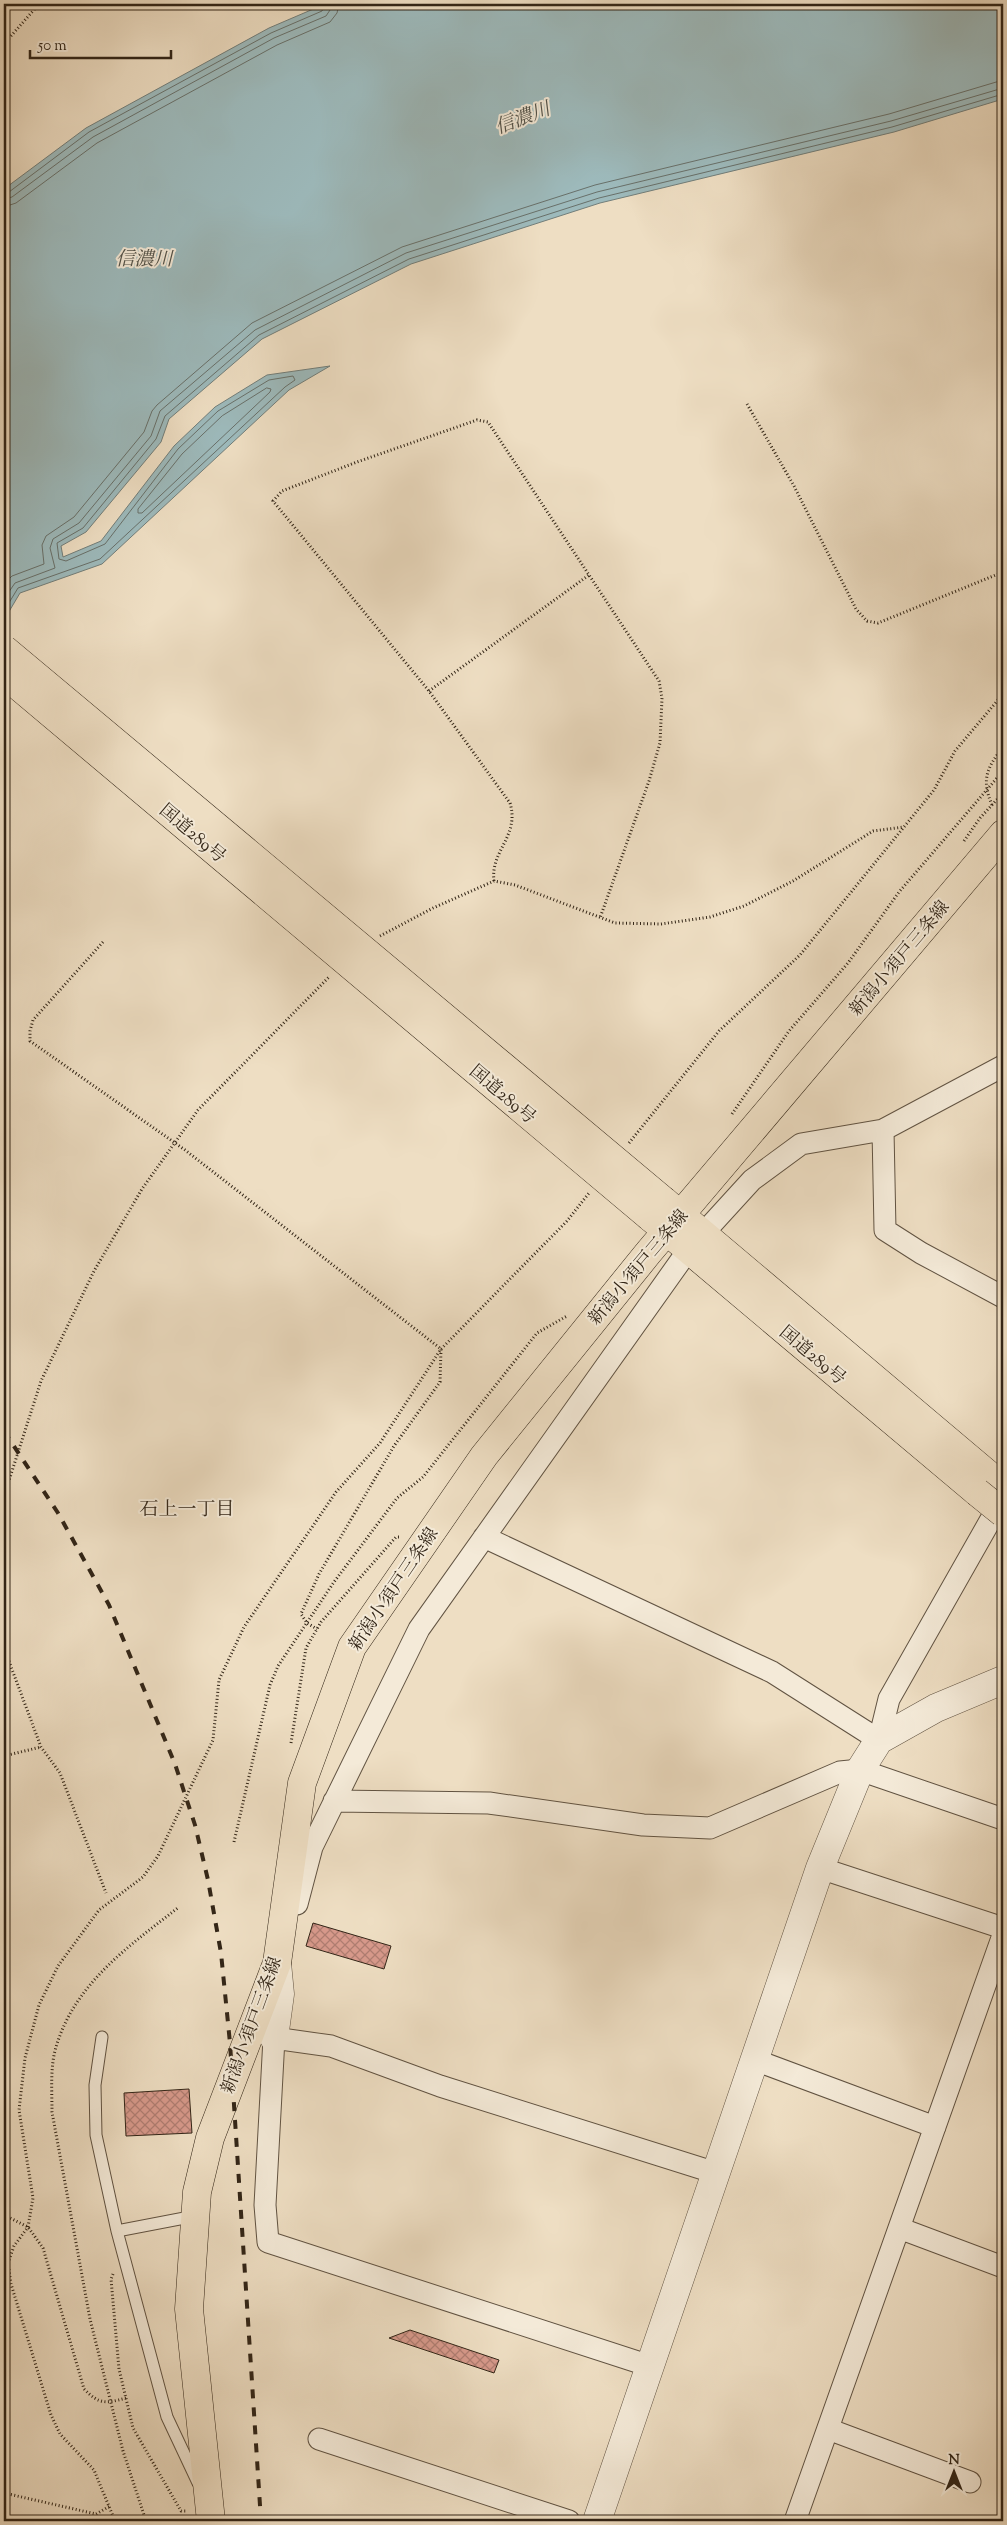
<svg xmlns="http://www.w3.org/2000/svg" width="1007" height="2525" viewBox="0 0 1007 2525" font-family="'Sorts Mill Goudy','Noto Serif JP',serif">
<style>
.water{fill:#9dbabc;stroke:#727e7a}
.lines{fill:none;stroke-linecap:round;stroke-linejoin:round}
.shore{stroke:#68706a;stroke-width:1}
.building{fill:url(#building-cross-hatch);stroke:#322517}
.service-casing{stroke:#615342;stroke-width:13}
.minor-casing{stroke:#615342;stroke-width:23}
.tertiary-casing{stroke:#615342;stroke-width:29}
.primary-casing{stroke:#322517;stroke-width:29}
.trunk-casing{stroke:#322517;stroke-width:29}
.path{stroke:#322517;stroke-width:3;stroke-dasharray:1 2.5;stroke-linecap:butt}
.service{stroke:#f4ead8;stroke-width:11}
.minor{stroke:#f4ead8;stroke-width:21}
.tertiary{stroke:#f4ead8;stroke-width:28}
.primary{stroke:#eedec3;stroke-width:28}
.trunk{stroke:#eedec3;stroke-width:28}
.rail{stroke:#322517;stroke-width:4;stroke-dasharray:9 9;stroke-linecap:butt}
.trunk-bridge-casing{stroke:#322517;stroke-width:29;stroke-linecap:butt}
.trunk-bridge{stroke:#eedec3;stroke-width:28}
.labels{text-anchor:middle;stroke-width:4;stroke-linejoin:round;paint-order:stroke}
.street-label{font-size:18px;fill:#322517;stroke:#f4ead8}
.water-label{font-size:19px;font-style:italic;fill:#525249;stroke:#f4ead8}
.neighbourhood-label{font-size:19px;fill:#322517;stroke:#f4ead8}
</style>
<defs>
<pattern id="building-cross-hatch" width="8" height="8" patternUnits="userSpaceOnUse" patternTransform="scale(1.25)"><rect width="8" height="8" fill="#d7998b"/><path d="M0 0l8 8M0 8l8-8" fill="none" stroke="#af7d71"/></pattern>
</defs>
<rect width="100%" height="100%" fill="#eedec3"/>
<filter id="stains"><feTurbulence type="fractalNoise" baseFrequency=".004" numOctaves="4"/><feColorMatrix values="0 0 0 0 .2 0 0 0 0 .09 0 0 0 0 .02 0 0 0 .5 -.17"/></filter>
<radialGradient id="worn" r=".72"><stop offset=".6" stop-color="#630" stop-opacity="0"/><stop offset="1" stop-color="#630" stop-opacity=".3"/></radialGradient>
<path class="water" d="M325 4H1003V99L894 132 600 203 411 264 262 339 169 419 161 442 86 532 61 546 63 557 101 541 174 446 215 407 267 375 330 366 289 390 102 564 20 593 4 620V189L86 128 269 28Z"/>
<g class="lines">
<path class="shore" d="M4 193 9 192 89 132 271 33 322 11 325 4
M4 199 12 197 93 137 274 38 326 16 330 10 332 4
M4 207 16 203 97 143 277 45 330 22 337 13 339 4
M267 388 271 389 270 392 142 513H138V509L182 454 222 416Z
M4 584 12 576 44 564 42 545 46 536 74 517 144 432 152 411 157 405 252 323 402 247 595 185 889 114 1003 80
M4 599 15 583 55 568 50 548 53 539 79 523 151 436 160 411 255 330 406 253 597 192 891 121 1003 88
M4 611 18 588 100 559 285 387 295 380 293 376 269 380 218 411 178 449 105 544 66 561 59 559 57 543 83 528 156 439 165 416 259 335 409 259 599 198 892 127 1003 94"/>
</g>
<path class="building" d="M313 1923 391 1946 384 1969 306 1946Z
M189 2089 192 2133 126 2136 124 2093Z
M410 2330 499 2360 494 2373 389 2338Z"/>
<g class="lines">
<g class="service-casing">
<path id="service" d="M102 2037 95 2085 96 2135 117 2231 167 2417 198 2483
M117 2231 195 2216"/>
</g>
<g class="minor-casing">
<path id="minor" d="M883 1130 885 1230 921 1253 1003 1297
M484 1537 772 1672 879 1740 889 1699 1003 1498
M334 1801 489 1803 643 1825 710 1828 840 1772 860 1770 1003 1819
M820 1868 1003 1928
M297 1904 312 1847 419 1629 689 1249 752 1180 801 1144 883 1130 1003 1066
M755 2060 935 2127
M899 2228 1003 2267
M650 2366 268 2242 265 2205 274 2038 331 2046 440 2086 716 2173
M828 2429 970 2482
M319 2439 569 2521
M795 2521 1003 1935"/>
</g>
<g class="tertiary-casing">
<path id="tertiary" d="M274 2038 280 1994 277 1963
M597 2521 820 1868 860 1770 879 1740 936 1708 1003 1680"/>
</g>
<g class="primary-casing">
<path id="primary" d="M211 2521 189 2309 197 2192 210 2138 277 1963 302 1783 352 1647 484 1456 648 1253 1003 834"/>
</g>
<g class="trunk-casing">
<path id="trunk" d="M664 1201 1003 1487
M650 1217 977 1492"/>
</g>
<path class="path" d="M4 44 39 4
M747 404 794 486 856 609 867 621 878 623 1003 572
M429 691 589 575
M992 805C981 779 987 768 1003 747
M964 841 980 818 1003 793
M494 881C490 851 520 836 510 803L429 691 273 501 282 491 357 462 477 420 488 422 659 681 662 698 660 743 649 781 600 918
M380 936 433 908 494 881 515 885 615 923 661 924 710 917 744 906 793 881 873 831 904 827
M103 942 33 1020 30 1031V1041L185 1150 441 1349 440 1382 394 1446 319 1574 301 1614 307 1623 317 1629
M732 1114 789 1031 848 963 899 892 1003 771
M629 1143 719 1031 800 955 934 790 955 751 1003 694
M4 1496 41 1381 94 1271 142 1189 198 1110 329 977
M4 1648 41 1747 60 1773 106 1893
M291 1743 306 1648 321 1622 396 1537H401
M4 1756 41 1747
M234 1842 270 1685 278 1666 334 1582 397 1498 423 1477 537 1333 567 1316
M4 2215 28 2227 43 2248 84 2389C99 2404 105 2404 126 2398
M113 2274 111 2279 119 2369 133 2428 181 2511H187
M4 2493 96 2514 110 2506
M115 2521 94 2470 60 2434 51 2415 11 2284 8 2263 14 2246 28 2227 33 2198 19 2110 25 2058 39 2005 58 1966 99 1910 143 1877 158 1856 213 1740 219 1680 244 1627 336 1492 380 1443 441 1349 567 1221 589 1193
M146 2521 123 2451 90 2319 52 2112C52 2091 50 2067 56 2047 75 1983 129 1946 179 1907"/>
<use href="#service" class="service"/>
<use href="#minor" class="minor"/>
<use href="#tertiary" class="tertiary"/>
<use href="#primary" class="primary"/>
<use href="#trunk" class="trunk"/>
<path class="rail" d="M4 1431 58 1513 109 1605 175 1764 195 1825 208 1880 221 1953 230 2043 261 2521"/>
<g class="trunk-bridge-casing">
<path id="trunk-bridge" d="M4 649 664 1201
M4 674 650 1217
M977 1492 1003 1513"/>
</g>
<use href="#trunk-bridge" class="trunk-bridge"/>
</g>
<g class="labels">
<g class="street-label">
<text transform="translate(193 833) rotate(40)" y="6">国道289号</text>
<text transform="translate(899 958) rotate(-50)" y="6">新潟小須戸三条線</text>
<text transform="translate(503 1094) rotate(40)" y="6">国道289号</text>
<text transform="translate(638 1267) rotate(-50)" y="6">新潟小須戸三条線</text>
<text transform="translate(813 1355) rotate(40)" y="6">国道289号</text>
<text transform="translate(393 1589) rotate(-56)" y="6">新潟小須戸三条線</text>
<text transform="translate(251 2025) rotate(-70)" y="6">新潟小須戸三条線</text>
</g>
<g class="water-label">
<text transform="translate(522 117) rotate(-21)" y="7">信濃川</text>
<text x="144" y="265">信濃川</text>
</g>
<g class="neighbourhood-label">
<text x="187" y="1515">石上一丁目</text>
</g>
</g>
<rect width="1007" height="2525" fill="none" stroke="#eedec3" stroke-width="20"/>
<rect x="5" y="5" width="997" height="2515" fill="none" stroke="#322517" stroke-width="2.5"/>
<rect x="10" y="10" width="987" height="2505" fill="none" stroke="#322517"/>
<g transform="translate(954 2472)" stroke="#f4ead8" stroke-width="4" paint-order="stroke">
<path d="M0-4L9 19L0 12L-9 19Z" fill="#322517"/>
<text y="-8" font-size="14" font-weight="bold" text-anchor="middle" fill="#322517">N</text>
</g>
<path d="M30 50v8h141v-8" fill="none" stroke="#322517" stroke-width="2.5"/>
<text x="38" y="50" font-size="15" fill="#322517" stroke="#f4ead8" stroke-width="4" paint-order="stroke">50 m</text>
<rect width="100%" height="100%" filter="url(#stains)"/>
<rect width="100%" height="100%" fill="url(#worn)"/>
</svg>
